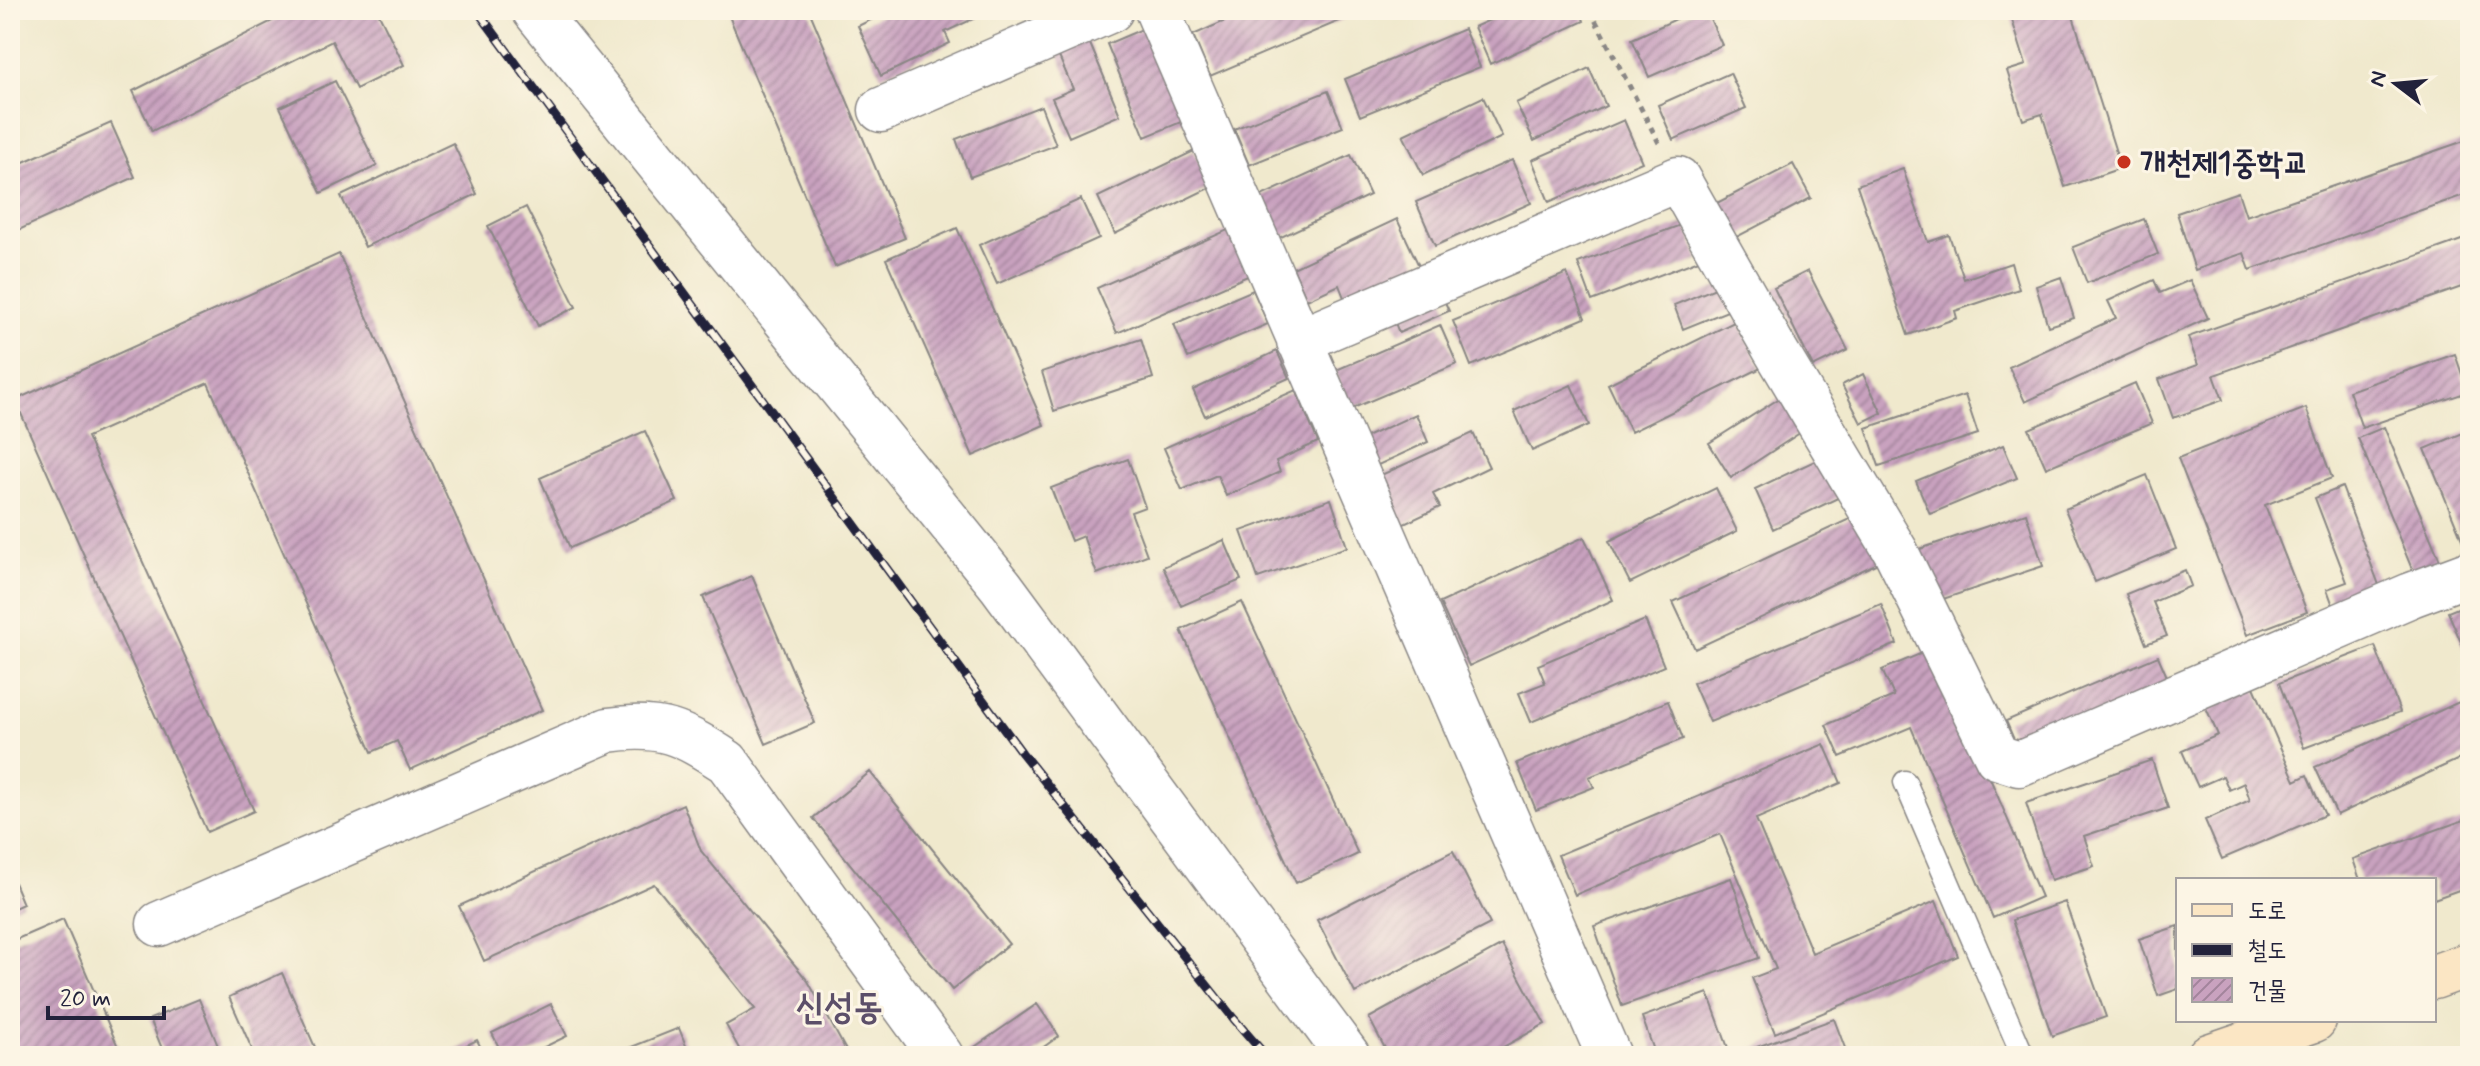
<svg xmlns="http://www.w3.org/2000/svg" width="2480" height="1066" viewBox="0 0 2480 1066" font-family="Mynerve,'Poor Story',sans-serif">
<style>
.building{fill:url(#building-hatch)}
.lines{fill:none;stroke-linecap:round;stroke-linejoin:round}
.lane-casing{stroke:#898684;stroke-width:25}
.street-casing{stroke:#898684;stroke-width:47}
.secondary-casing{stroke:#898684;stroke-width:47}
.path{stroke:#898684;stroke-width:5;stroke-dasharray:6 6;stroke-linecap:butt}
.lane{stroke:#fff;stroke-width:22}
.street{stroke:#fff;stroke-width:44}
.secondary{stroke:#fbe6c4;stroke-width:44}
.rail-casing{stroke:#22223b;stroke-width:9}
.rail{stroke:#fcf5e5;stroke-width:6;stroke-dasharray:18;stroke-linecap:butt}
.poi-dot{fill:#c8321e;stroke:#fcf5e5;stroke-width:3}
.labels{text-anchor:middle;stroke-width:6;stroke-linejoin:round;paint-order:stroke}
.poi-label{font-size:32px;font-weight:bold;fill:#22223b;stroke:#fcf5e5;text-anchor:start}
.quarter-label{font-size:36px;font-weight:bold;fill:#5c4f69;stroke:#fcf5e5}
</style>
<defs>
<pattern id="building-hatch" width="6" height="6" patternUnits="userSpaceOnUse" patternTransform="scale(2)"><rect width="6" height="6" fill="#c9a2bf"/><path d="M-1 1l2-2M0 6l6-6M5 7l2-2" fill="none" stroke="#a3849c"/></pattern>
</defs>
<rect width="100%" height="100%" fill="#fcf5e5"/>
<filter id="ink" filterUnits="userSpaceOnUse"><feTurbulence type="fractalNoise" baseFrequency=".0125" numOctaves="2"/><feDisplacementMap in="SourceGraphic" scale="16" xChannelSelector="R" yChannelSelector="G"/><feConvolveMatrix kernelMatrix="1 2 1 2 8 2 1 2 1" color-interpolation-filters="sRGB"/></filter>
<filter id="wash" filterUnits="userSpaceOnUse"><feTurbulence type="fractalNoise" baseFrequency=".006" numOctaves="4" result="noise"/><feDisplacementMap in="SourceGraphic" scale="32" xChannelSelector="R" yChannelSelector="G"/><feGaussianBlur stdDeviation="1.8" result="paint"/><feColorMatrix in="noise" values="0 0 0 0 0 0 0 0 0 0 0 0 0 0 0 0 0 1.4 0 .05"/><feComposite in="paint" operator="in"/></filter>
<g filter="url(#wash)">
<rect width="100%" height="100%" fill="#f0e9cd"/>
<g id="blocks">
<path class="building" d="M294 10H377L404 65 356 89 332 41 152 131 133 91Z
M743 10H809L905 238 835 267 729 16Z
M891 10H992L945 32 950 43 881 76 858 26Z
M1250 10H1365L1210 76 1193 35Z
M1512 10H1580L1584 21 1490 64 1474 27Z
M1696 10H1706L1722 45 1649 77 1632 39Z
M2009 10H2071L2121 168 2065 187 2042 114 2023 120 2007 71 2026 65Z
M1147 27 1186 120 1145 137 1107 44Z
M1464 29 1480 67 1360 116 1345 79Z
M1088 39 1120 115 1069 137 1052 98 1073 89 1057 52Z
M1589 68 1606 106 1534 141 1516 103Z
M1730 73 1746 108 1673 140 1658 105Z
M335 81 377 166 321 193 280 107Z
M1328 91 1343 127 1249 165 1234 129Z
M1483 97 1502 137 1423 175 1403 135Z
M1041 106 1056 145 970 177 956 139Z
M1624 120 1642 162 1549 202 1532 160Z
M111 123 135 177 10 234V168Z
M2470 139V193L2250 270 2244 253 2195 270 2177 213 2238 192 2246 216Z
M453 143 477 194 365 247 341 196Z
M1194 151 1211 187 1115 234 1098 197Z
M1351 155 1370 195 1277 239 1257 198Z
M1512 160 1531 203 1435 246 1416 202Z
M1793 164 1811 198 1727 242 1709 207Z
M1903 169 1928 242 1949 235 1964 279 2011 263 2019 289 1955 311 1957 318 1908 335 1857 185Z
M1081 199 1099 238 997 284 979 245Z
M526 207 576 307 538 326 488 226Z
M1397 219 1419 266 1345 300 1339 285 1307 300 1293 268Z
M2144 219 2158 254 2087 283 2073 247Z
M1686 223 1699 260 1592 301 1578 263Z
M957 228 1044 425 973 456 886 259Z
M1230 229 1250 275 1117 333 1097 288Z
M2470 237V284L2214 375 2223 400 2173 418 2159 379 2198 365 2188 337Z
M339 254 542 710 410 770 397 741 372 752 208 383 87 437 254 811 207 832 15 400Z
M1808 271 1848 350 1813 367 1774 288Z
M1567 273 1585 318 1471 366 1453 321Z
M2061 277 2074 318 2048 326 2036 286Z
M2154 280 2160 293 2190 280 2208 318 2025 402 2009 367 2116 318 2108 301Z
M1725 284 1735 308 1683 329 1674 305Z
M1253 290 1268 324 1188 358 1174 324Z
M1441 293 1449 311 1399 333 1392 315Z
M1738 320 1761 368 1631 432 1608 384Z
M1440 325 1457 364 1351 409 1334 371Z
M1141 339 1153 378 1054 411 1042 372Z
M1277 351 1289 378 1205 416 1193 390Z
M2455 354 2468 392 2362 428 2349 391Z
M1863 374 1882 413 1861 423 1842 385Z
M2135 383 2152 423 2046 468 2029 429Z
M1571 385 1589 425 1532 451 1514 411Z
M1296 390 1318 442 1276 461 1280 472 1226 496 1217 475 1182 490 1164 448Z
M1788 393 1809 427 1731 478 1709 443Z
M1965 395 1978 434 1879 466 1866 428Z
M2306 408 2332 478 2265 505 2307 612 2247 635 2178 458Z
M1416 414 1428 442 1376 466 1364 438Z
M2384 427 2441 563 2414 574 2358 438Z
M2470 430V559L2425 449Z
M645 431 677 501 570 548 540 478Z
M1473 433 1489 467 1433 494 1440 507 1402 525 1379 476Z
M2003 445 2017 478 1930 514 1916 481Z
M1825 456 1844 495 1773 529 1755 489Z
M1128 459 1145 507 1131 512 1147 555 1097 574 1083 536 1071 541 1051 488Z
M2147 475 2176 549 2095 582 2065 509Z
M2342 487 2382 593 2335 611 2327 589 2347 582 2315 498Z
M1716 488 1737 531 1630 583 1609 541Z
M1331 499 1347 547 1258 578 1241 531Z
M2026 513 2043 566 1934 602 1917 550Z
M1860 514 1882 561 1695 649 1673 602Z
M1584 537 1613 600 1469 666 1440 603Z
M1224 540 1241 580 1181 606 1163 567Z
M2185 570 2191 586 2153 602 2167 636 2146 644 2126 594Z
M752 576 815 723 766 744 703 597Z
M1242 602 1358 854 1296 883 1181 630Z
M2470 603V663L2448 612Z
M1881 604 1897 644 1710 722 1693 683Z
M1645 620 1664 666 1531 722 1519 693 1545 683 1538 665Z
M2375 646 2400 712 2304 748 2279 683Z
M1934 648 2041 897 1993 918 1911 727 1840 757 1826 725 1894 696 1882 670Z
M2158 656 2172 688 2020 754 2006 721Z
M2251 680 2295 781 2307 775 2325 815 2222 859 2205 820 2250 800 2244 783 2229 790 2223 776 2198 787 2182 751 2218 735 2203 701Z
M1668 701 1683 739 1589 777 1594 787 1536 810 1517 763Z
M2459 702 2470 726V754L2337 815 2315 767Z
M1824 744 1841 783 1756 819 1812 953 1936 901 1958 956 1775 1033 1752 978 1776 969 1720 834 1575 895 1558 855Z
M2152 760 2168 808 2084 836 2094 866 2051 880 2026 803Z
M870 772 1009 944 952 990 813 818Z
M683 804 701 851 808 981 849 1056H743L726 1025 755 1009 654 884 484 961 459 906Z
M2470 818V886L2434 899V880H2360L2353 859Z
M1453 851 1490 924 1355 993 1317 920Z
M10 873 23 904 10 910Z
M1731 878 1759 958 1622 1006 1594 926Z
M2065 902 2106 1017 2052 1036 2012 920Z
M63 919 122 1056H10V942Z
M2178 926V989L2158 996 2139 939Z
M1502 945 1545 1024 1487 1056H1389L1369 1018Z
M282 973 319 1056H255L229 997Z
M1708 993 1731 1056H1656L1642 1017Z
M199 999 222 1056H165L150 1019Z
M551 1004 567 1036 526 1056H503L492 1033Z
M1037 1004 1059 1036 1031 1056H968L966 1053Z
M1834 1019 1848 1056H1732Z
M679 1028 690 1056H609Z
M477 1040 485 1056H444Z"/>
</g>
</g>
<g filter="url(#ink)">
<use href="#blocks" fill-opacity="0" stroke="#898684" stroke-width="2"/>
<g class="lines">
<g class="lane-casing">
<path id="lane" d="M1905 782 2023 1056"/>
</g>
<g class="street-casing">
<path id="street" d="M534 10 1001 586 1348 1056
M1157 10 1609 1056
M881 110 1111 10
M1299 341 1678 179 1774 348 1895 550 1997 757 2019 764 2411 595 2470 573
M159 924 608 730C662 722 682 733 727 762L941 1056"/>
</g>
<g class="secondary-casing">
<path id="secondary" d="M2434 977 2470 964
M2209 1056 2314 1020"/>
</g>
<path class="path" d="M1590 10 1659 143"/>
<use href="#lane" class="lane"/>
<use href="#street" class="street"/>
<use href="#secondary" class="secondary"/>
<g class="rail-casing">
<path id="rail" d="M477 10 1022 753 1234 1019 1266 1056"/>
</g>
<use href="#rail" class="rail"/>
</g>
</g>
<circle class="poi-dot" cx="2124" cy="162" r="8"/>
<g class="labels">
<g class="poi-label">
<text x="2140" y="173">개천제1중학교</text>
</g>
<g class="quarter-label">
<text x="839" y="1018">신성동</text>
</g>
</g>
<rect width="2480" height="1066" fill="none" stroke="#fcf5e5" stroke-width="40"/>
<rect x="2176" y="878" width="260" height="144" fill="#fcf5e5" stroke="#a5a1a1" stroke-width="2"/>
<rect x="2192" y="904" width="40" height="12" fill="#fbe6c4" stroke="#a5a1a1" stroke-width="2"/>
<text x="2248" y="918" font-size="24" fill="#22223b">도로</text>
<rect x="2192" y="944" width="40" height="12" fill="#22223b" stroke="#a5a1a1" stroke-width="2"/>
<text x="2248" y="958" font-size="24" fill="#22223b">철도</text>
<rect x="2192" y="978" width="40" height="24" fill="url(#building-hatch)" stroke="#a5a1a1" stroke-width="2"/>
<text x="2248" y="998" font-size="24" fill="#22223b">건물</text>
<g transform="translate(2396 84) rotate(286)" stroke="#fcf5e5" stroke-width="6" paint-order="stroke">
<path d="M0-6L14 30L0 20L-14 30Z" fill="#22223b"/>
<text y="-12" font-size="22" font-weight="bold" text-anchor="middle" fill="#22223b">N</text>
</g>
<path d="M48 1006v12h116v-12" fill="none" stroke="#22223b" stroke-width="4"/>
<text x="60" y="1006" font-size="24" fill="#22223b" stroke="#fcf5e5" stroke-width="6" paint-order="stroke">20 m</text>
</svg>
